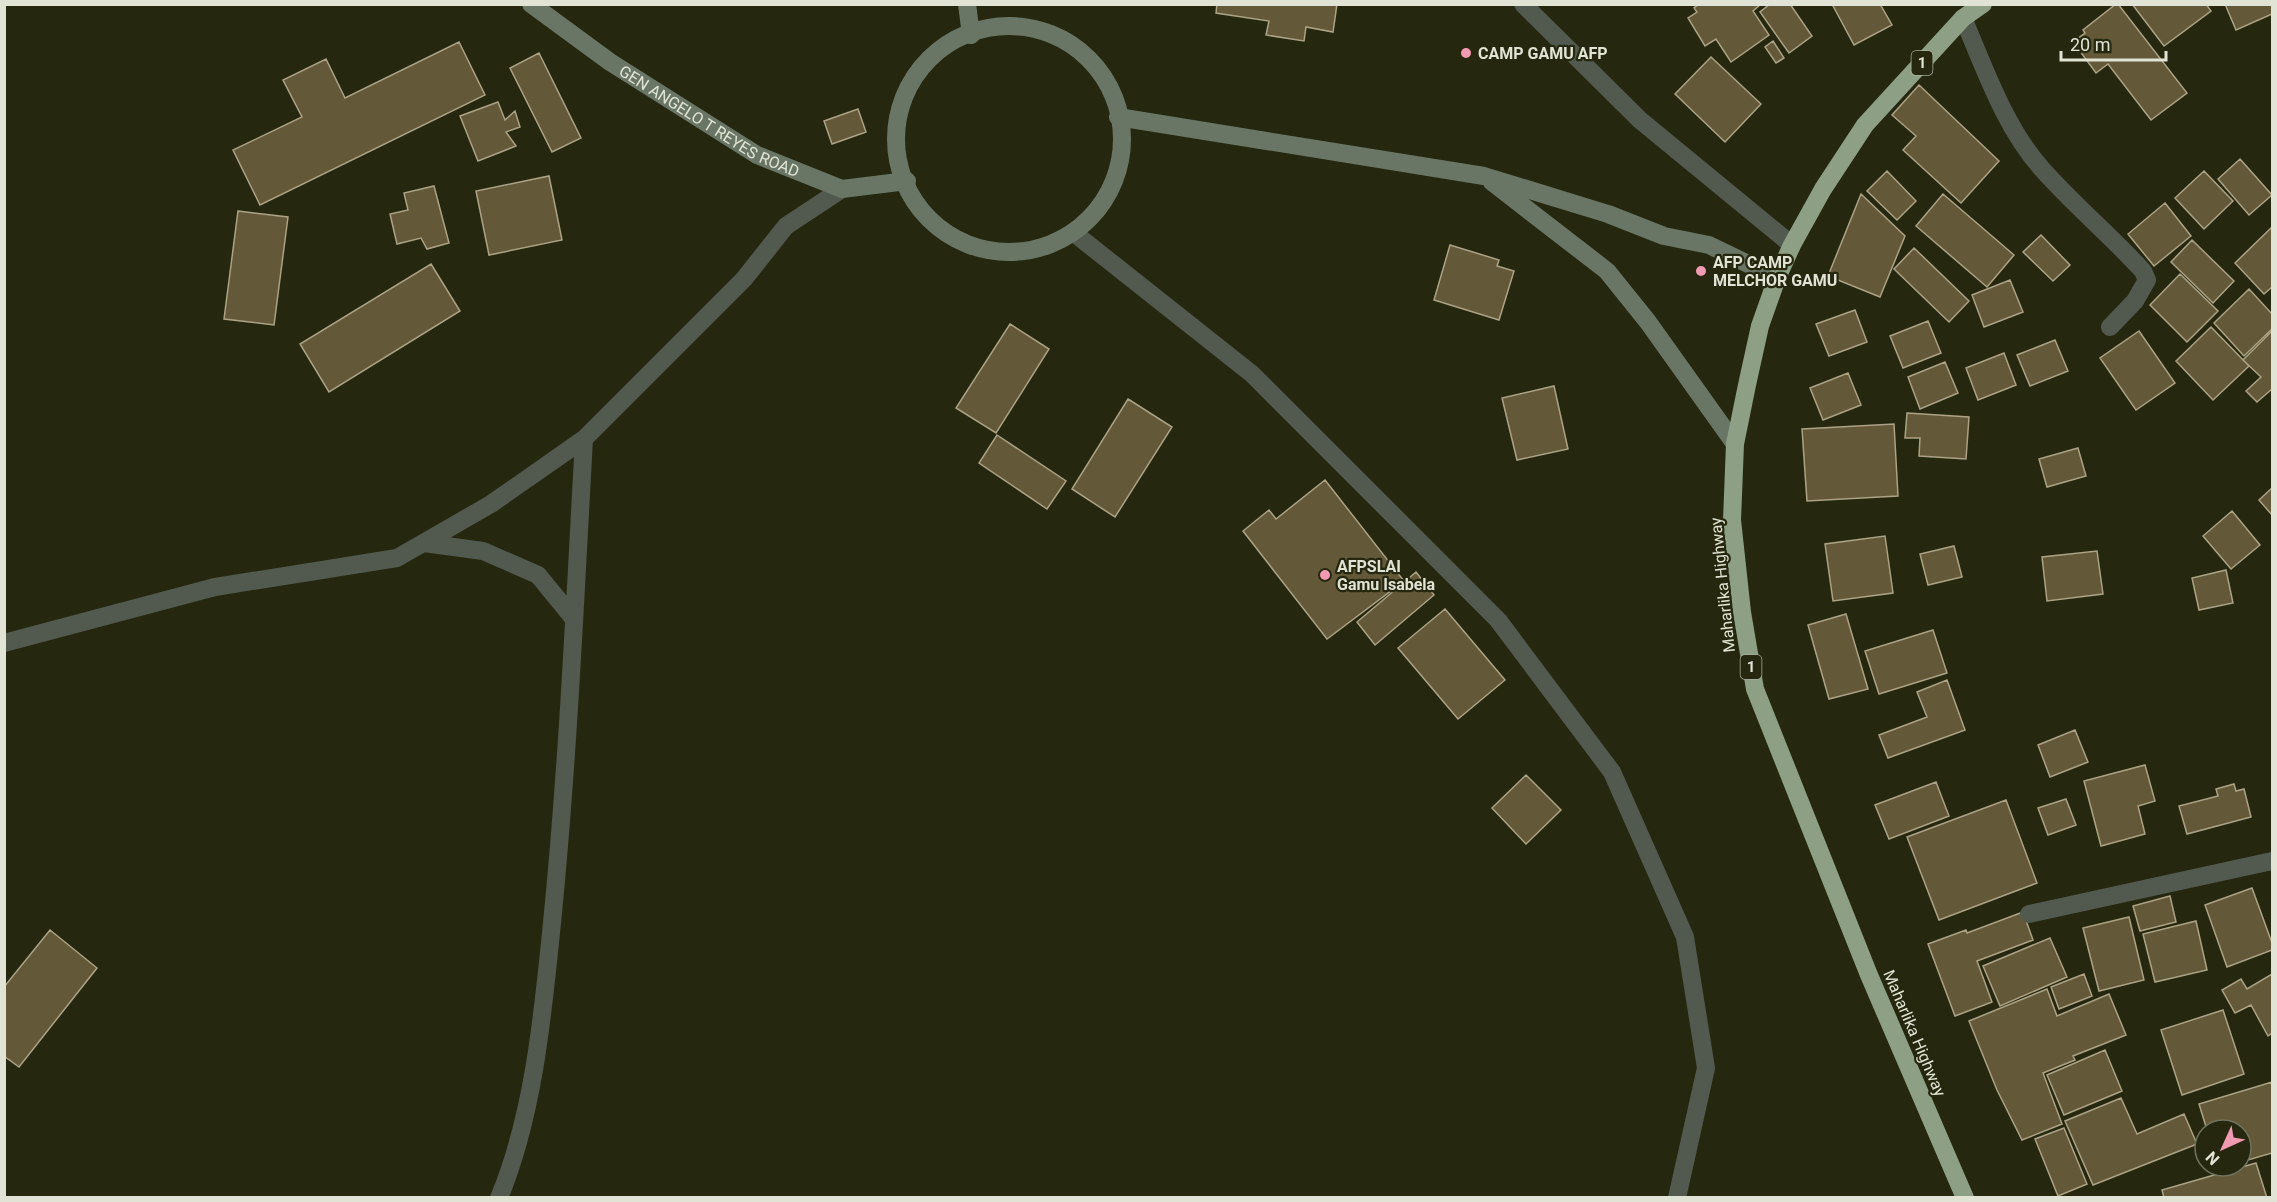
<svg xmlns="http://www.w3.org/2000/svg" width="2277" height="1202" viewBox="0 0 2277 1202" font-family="Roboto,sans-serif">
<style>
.building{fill:#635939;stroke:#aca285;stroke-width:1.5}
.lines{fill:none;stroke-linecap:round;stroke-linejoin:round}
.street{stroke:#52594f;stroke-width:18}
.secondary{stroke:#6a7665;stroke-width:18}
.highway{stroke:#8da086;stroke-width:18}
.poi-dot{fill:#f19ab1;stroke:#25280e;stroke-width:2}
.labels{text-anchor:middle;stroke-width:4.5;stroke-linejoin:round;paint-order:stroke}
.shield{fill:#25280e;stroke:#a9ac99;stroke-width:1.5}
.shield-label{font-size:15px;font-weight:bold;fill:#e1e4d4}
.poi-label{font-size:16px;font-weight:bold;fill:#e1e4d4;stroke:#25280e;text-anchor:start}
.street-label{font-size:16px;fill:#e1e4d4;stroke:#25280e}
</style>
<rect width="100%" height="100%" fill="#25280e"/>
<path class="building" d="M1217 4H1337L1333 32 1306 27 1304 41 1266 35 1269 21 1216 13Z
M1699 4H1761L1753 11 1769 35 1731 62 1716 39 1705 46 1688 18 1697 12 1694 8Z
M1770 4H1790L1812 36 1789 53 1760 12Z
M1832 4H1880L1892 25 1854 45Z
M2116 4H2118L2187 93 2151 120 2108 64 2096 73 2073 42 2085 33 2083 30Z
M2132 4H2206L2211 11 2164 46Z
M2225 4H2272V14L2236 30Z
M1773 41 1784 58 1776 63 1765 47Z
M459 42 485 95 260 205 233 150 302 117 283 80 326 59 345 98Z
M539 53 581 138 552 152 510 68Z
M1711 57 1761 104 1725 142 1675 94Z
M1919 85 1999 161 1961 203 1903 150 1916 136 1892 115Z
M498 102 505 120 515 111 520 127 506 132 516 146 478 161 460 116Z
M858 109 866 132 832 144 824 121Z
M2240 159 2272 195 2249 215 2218 179Z
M1887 171 1916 201 1897 220 1867 191Z
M2204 171 2233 201 2204 229 2175 198Z
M549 176 562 240 489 255 476 191Z
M434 186 449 243 427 249 421 238 397 244 390 214 408 210 404 193Z
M1861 194 1905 236 1880 297 1828 276Z
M1943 194 2014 255 1987 287 1916 226Z
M2165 203 2191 236 2154 266 2128 234Z
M238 211 288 217 274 325 224 319Z
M2272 227V287L2264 294 2235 263Z
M2041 235 2070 265 2053 281 2023 252Z
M2192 240 2234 281 2213 303 2171 262Z
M1450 245 1499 260 1497 266 1514 271 1499 320 1434 300Z
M1914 248 1969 301 1949 322 1894 269Z
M431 264 460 311 329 392 300 344Z
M2180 274 2218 311 2187 342 2150 305Z
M2010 280 2023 312 1984 327 1972 295Z
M2249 289 2272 314V329L2244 356 2214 323Z
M1855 310 1867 342 1829 356 1816 324Z
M1928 321 1941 353 1903 368 1890 336Z
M1010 324 1049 349 996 433 956 408Z
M2211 327 2249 366 2213 400 2176 361Z
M2139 331 2175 383 2136 410 2100 358Z
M2272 331V389L2257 402 2246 391 2261 377 2243 360Z
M2055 340 2068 371 2030 386 2017 355Z
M2004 353 2016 385 1978 400 1966 368Z
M1945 362 1958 393 1920 409 1908 377Z
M1848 373 1861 405 1823 420 1810 388Z
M1554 386 1568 449 1517 460 1502 398Z
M1128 399 1172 427 1115 517 1072 489Z
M1907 413 1969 417 1966 459 1919 456 1920 438H1905Z
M1894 424 1898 496 1807 501 1802 429Z
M997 435 1066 481 1047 509 979 463Z
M2078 448 2086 476 2047 487 2039 459Z
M1325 480 1404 581 1327 639 1243 531 1269 510 1276 519Z
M2272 488V515L2259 500Z
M2232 511 2260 545 2231 569 2203 536Z
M1885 536 1893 593 1833 601 1825 544Z
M1954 546 1962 577 1928 585 1920 554Z
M2097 551 2103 594 2047 601 2042 557Z
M2226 570 2233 603 2199 610 2192 578Z
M1416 572 1434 595 1375 645 1357 622Z
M1445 609 1505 680 1458 719 1398 648Z
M1846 614 1868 689 1829 699 1808 625Z
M1933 630 1947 673 1879 694 1865 651Z
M1947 680 1965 730 1888 758 1879 735 1927 717 1917 692Z
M2075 730 2088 762 2050 777 2038 745Z
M2145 765 2155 801 2138 806 2145 834 2101 846 2084 781Z
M1526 775 1561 810 1526 844 1492 808Z
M1936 782 1949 816 1889 839 1875 805Z
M2234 784 2236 791 2244 789 2251 817 2187 834 2179 806 2218 796 2216 789Z
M2066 799 2076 825 2048 835 2038 808Z
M2006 800 2037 883 1939 920 1907 837Z
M2252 888 2272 943V950L2227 967 2205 905Z
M2170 896 2176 922 2140 931 2133 906Z
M2023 912 2033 940 1977 961 1992 1002 1955 1016 1928 944 1966 930 1967 933Z
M2129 917 2144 980 2099 991 2083 928Z
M2196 921 2207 970 2155 982 2143 934Z
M50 930 97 968 19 1067 4 1056V987Z
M2050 938 2067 977 2000 1006 1983 966Z
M2084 974 2092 996 2059 1009 2051 987Z
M2272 974V1033L2268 1036 2251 1005 2235 1013 2222 990 2241 979 2247 989Z
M2047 989 2057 1016 2109 994 2126 1035 2073 1056 2075 1060 2043 1073 2062 1124 2022 1140 1997 1090 1969 1021Z
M2223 1010 2244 1074 2182 1095 2161 1030Z
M2105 1050 2122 1091 2064 1115 2047 1075Z
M2272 1082V1153L2241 1162V1130H2207L2199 1104Z
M2121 1098 2137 1134 2184 1114 2197 1144 2093 1185 2065 1121Z
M2064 1128 2087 1184 2058 1196 2035 1139Z
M2256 1163 2267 1198H2164L2162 1190Z"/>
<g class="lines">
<path class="street" d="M1523 4 1640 120 1792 245
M1963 18C1985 69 2005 128 2042 169 2074 205 2111 236 2143 271L2147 280 2135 301 2110 327
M1074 233 1252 374 1498 620 1612 772 1685 937 1706 1068 1677 1198
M424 543 483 551 538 575 574 619
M4 643 215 587 397 558 491 504 584 439 744 279 786 226 842 189
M2029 914 2272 861
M499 1198C534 1114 543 1012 552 923 568 762 575 601 584 439"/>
<g class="secondary">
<path id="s1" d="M531 4 610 62 757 155 842 189 907 181"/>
<path d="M967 4 971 35"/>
<circle cx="1009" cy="139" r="113"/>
<path d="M1118 117 1484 176 1608 214 1664 236 1709 245 1777 278"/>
<path d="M1492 182 1607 271 1648 322 1735 444"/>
</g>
<path class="highway" d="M1965 1198 1869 975 1755 689 1742 612 1732 520 1735 444 1747 385 1760 326 1777 278 1792 245 1823 189 1865 125 1963 18 1983 4"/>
</g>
<g class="poi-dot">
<circle cx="1466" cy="53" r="6"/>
<circle cx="1701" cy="271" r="6"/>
<circle cx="1325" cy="575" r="6"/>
</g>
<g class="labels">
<g class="shield">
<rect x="1911.5" y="51" width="21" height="24" rx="4.5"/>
<rect x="1740.5" y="655" width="21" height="24" rx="4.5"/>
</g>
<g class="shield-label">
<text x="1922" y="68">1</text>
<text x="1751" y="672">1</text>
</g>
<g class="poi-label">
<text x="1478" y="59">CAMP GAMU AFP</text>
<text x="1713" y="268">AFP CAMP<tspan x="1713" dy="18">MELCHOR GAMU</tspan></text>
<text x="1337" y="572">AFPSLAI<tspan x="1337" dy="18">Gamu Isabela</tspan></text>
</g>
<g class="street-label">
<text dy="6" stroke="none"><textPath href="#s1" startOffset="214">GEN ANGELO T REYES ROAD</textPath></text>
<text transform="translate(1722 585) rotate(-96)" y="6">Maharlika Highway</text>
<text transform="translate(1915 1033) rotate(67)" y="6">Maharlika Highway</text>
</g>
</g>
<rect width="2277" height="1202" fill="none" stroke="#e1e4d4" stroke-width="12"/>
<g transform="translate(2223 1148) rotate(225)"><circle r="28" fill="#25280e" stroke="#70735d" stroke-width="1.5"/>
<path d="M0-4.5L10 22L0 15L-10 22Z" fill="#f19ab1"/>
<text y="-9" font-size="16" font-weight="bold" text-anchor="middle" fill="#e1e4d4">N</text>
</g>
<path d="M2061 51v9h105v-9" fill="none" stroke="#e1e4d4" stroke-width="3"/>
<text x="2070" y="51" font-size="18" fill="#e1e4d4" stroke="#25280e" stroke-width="4.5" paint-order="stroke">20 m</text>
</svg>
